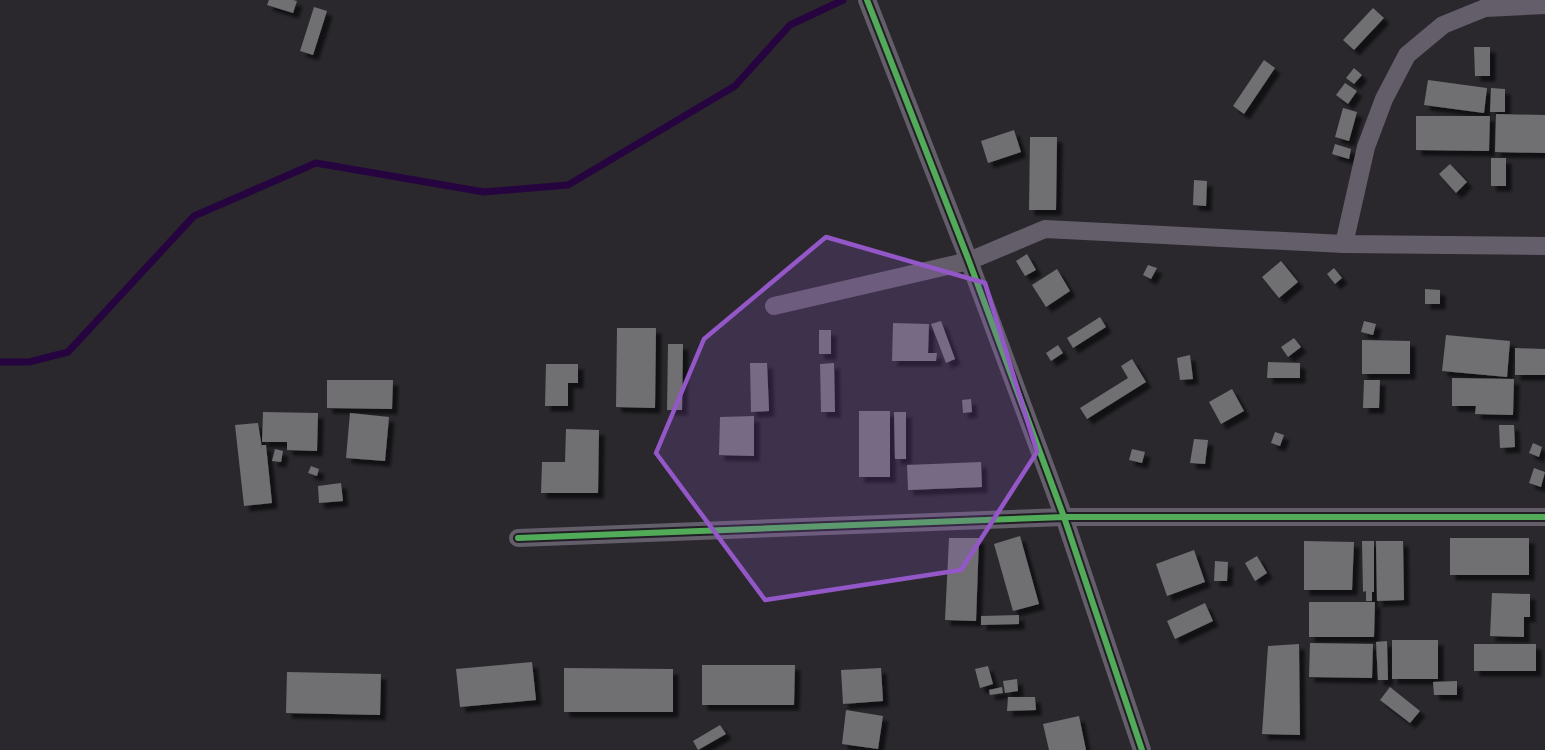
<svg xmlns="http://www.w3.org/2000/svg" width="1545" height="750" viewBox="0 0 1545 750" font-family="Georgia,serif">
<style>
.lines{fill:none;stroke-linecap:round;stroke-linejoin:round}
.stream{stroke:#26043f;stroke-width:7}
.building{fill:#706f73;filter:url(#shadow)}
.street{stroke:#645e6b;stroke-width:18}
.cycleway-casing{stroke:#211e25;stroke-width:10}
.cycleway{stroke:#51ab58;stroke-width:6}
.marked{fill:#9357c7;fill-opacity:0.2;stroke:#9357c7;stroke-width:4.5;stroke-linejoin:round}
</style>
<defs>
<filter id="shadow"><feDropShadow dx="5.5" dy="5.5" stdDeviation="1.5" flood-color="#0009"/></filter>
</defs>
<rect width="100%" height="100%" fill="#2a282d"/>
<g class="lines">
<path class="stream" d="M0 362H29L68 352 194 216 316 163 484 192 568 185 735 86 790 25 843 0"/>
</g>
<path class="building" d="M269 0H293L297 1 293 13 267 5Z
M314 7 327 11 313 55 300 51Z
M1373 8 1384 18 1354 50 1343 40Z
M1474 47H1490V76H1475Z
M1264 60 1275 68 1244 114 1233 106Z
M1354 68 1362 75 1354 84 1346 78Z
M1428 80 1487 88 1484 113 1424 105Z
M1345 83 1357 91 1348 104 1336 95Z
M1491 88 1505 89V112H1490Z
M1343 108 1357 112 1349 141 1335 137Z
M1496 114 1545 115V153L1495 152Z
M1416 116H1490L1489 151 1416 150Z
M1014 130 1021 152 988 163 981 141Z
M1030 137H1057L1056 210H1029Z
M1335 144 1351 149 1349 159 1332 154Z
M1491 158H1506V186H1491Z
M1450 164 1467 182 1456 193 1439 174Z
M1194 180 1207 181 1206 206 1193 205Z
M1027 254 1036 270 1025 276 1016 261Z
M1281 261 1298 282 1279 298 1262 277Z
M1148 265 1157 268 1151 279 1143 275Z
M1334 268 1342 278 1335 284 1327 274Z
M1057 269 1070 291 1046 307 1032 285Z
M1425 289 1440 290V304H1425Z
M1100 317 1106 327 1073 348 1067 338Z
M941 321 955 359 946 363 931 324Z
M1364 321 1376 324 1373 335 1361 332Z
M893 323 929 324 928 353H937L936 361H892Z
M617 328H656L655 408 616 407Z
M819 330H831V354H819Z
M1446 335 1510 341 1507 377 1442 371Z
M1294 338 1301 347 1288 357 1281 347Z
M1362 340 1410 341V374H1362Z
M668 344H683L682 410H667Z
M1058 345 1063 353 1051 361 1046 353Z
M1515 348 1545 349V375H1515Z
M1190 355 1193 379 1180 380 1177 358Z
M1132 359 1146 382 1087 419 1080 408 1128 378 1121 366Z
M1268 362 1300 363V378H1267Z
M750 363H767L769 411 751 412Z
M834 363 835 412H821L820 364Z
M546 364H578V383H568V406H545Z
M1452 378 1514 379 1513 415 1475 414 1476 406H1452Z
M327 380H393L392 409 327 408Z
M1364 380H1380L1379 408H1363Z
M1232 389 1244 411 1221 424 1209 402Z
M971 399 972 412 963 413 962 400Z
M859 411H890V477H859Z
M263 412 318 413 317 451 287 450V442H262Z
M894 412H906V459H895Z
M350 413 389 417 385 461 346 458Z
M754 416V456L719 455 720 417Z
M258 423 262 448V445H266L272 503 244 506 235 425Z
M1499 425H1514L1515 447 1500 448Z
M566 429 599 430 598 493H541L542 462H565Z
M1275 432 1284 435 1280 446 1271 443Z
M1194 439 1208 440 1205 464 1190 463Z
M1533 443 1542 447 1539 457 1529 453Z
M275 449 283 451 281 462 272 461Z
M1132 449 1145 452 1142 463 1129 460Z
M981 462 982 487 908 490 907 465Z
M311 466 319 469 317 476 308 473Z
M1534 468 1545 472 1541 487 1529 483Z
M341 483 343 501 319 503 318 486Z
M1020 536 1039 604 1013 611 994 544Z
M949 538H979L976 621 945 620Z
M1450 538H1529V575H1450Z
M1304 541 1354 542 1352 590H1304Z
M1362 541H1374V592H1372V601H1366V591L1363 592Z
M1376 541H1403L1404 600 1377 601Z
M1194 550 1205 582 1167 596 1156 564Z
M1257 556 1267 573 1255 581 1245 563Z
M1215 561 1228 562 1227 581H1214Z
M1492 593 1530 594V617H1524V637L1490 636Z
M1309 602H1375L1374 637H1309Z
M1205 603 1213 621 1175 639 1167 621Z
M1019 615V624L981 625V616Z
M1392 640H1438V679H1392Z
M1387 641 1388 680H1378L1376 642Z
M1310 643 1373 644 1372 678 1309 677Z
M1299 644 1300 735 1262 734 1268 646Z
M1474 644H1536V671H1474Z
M532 662 536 700 460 707 456 669Z
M702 665H795L794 705H702Z
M988 666 993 684 980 688 975 669Z
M564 668 673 669V712H564Z
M881 668 883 701 843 704 841 670Z
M287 672 381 674 380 715 286 713Z
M1017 679 1018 691 1005 693 1003 681Z
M1457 681V695H1434L1433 682Z
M1002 687 1003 693 990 695 989 690Z
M1390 687 1420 711 1410 723 1380 700Z
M1008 697H1035L1036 710 1007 711Z
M846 710 883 716 878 749 842 744Z
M1079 716 1086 750H1049L1043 724Z
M720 725 726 734 698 750 693 741Z"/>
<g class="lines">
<path class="street" d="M867 0 969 261 1064 517 1142 750
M1344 244 1366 147 1384 99 1407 55 1443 25 1485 8 1545 5
M774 306 969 261 1045 229 1344 244 1545 246
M518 538 1064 517H1545"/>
<g class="cycleway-casing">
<path id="cycleway" d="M867 0 969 261 1064 517 1142 750
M518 538 1064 517H1545"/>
</g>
<use href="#cycleway" class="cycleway"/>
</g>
<path class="marked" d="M826 237 985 283 1037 452 961 570 765 600 656 453 704 339Z"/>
</svg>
